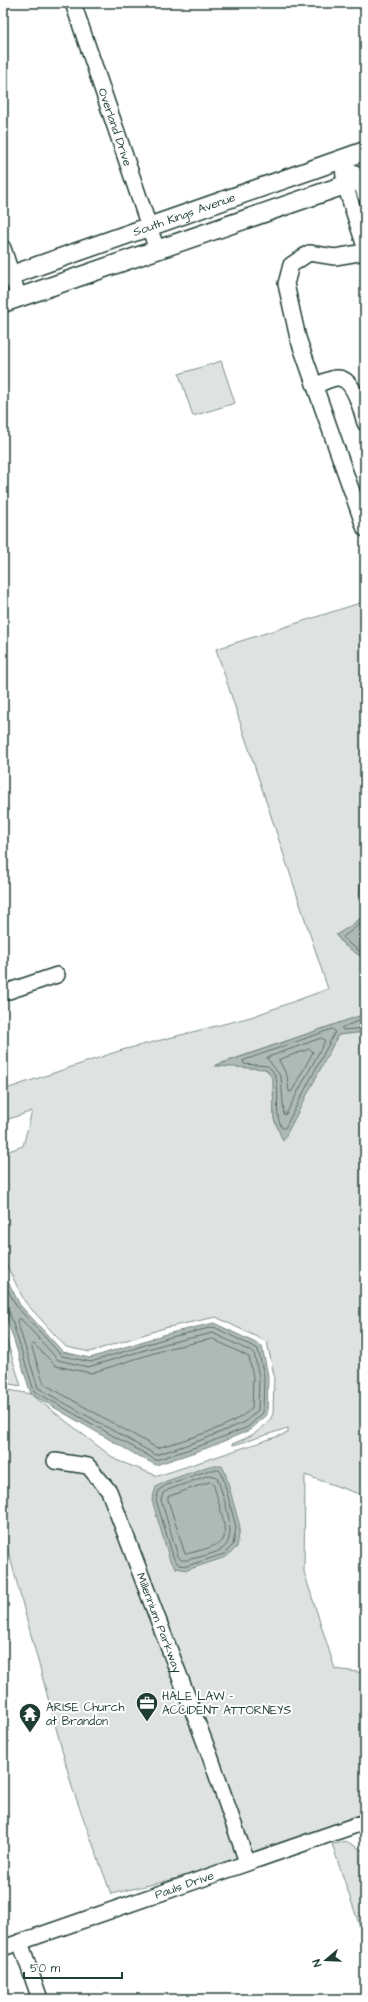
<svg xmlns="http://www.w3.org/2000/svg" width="368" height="2002" viewBox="0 0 368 2002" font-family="'Architects Daughter',sans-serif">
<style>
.green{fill:#dee3e2;stroke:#7e908b}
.water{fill:#afbab7;stroke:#758883}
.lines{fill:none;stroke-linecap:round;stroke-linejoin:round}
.shore{stroke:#596f68;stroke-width:1}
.minor-casing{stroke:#1f3d34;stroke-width:18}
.major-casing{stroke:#1f3d34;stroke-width:21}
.minor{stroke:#fff;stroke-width:15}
.major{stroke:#fff;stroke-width:18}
.labels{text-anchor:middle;stroke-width:4;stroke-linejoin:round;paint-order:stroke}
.street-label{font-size:12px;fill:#1f3d34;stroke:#fff}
.poi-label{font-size:12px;fill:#1f3d34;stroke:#fff;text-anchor:start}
</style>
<rect width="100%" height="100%" fill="#fff"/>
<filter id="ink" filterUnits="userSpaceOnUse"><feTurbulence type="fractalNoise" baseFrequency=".025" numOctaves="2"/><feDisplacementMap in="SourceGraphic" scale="8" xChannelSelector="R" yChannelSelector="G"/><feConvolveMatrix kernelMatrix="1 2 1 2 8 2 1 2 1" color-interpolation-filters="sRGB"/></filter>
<g filter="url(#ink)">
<path class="green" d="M221 361 235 403 193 416 179 374Z
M363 602 365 605V875L360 885 359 900 365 908V915L349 927 336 935 344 945 365 959V1014L216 1065 266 1069 273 1079 274 1119 283 1140 338 1035 365 1032V1496L305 1475 304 1572 335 1669 365 1673V1816L247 1862 111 1894 72 1787 3 1531V1389L31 1394 116 1460 158 1476 288 1433V1428L234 1445 232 1444C247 1438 266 1430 273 1414L274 1375 267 1342 216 1317 164 1328 90 1352 66 1347 25 1302 3 1258V1153L23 1146 32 1111 3 1121V1090L122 1050 251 1017 328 989 216 649Z
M3 1328 21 1386 3 1383Z
M348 1842 365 1852V1942L332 1844Z"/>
<path class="water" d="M365 875V908L359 900 360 885Z
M365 915V959L344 945 336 935 349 927Z
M365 1014V1032L338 1035 283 1141 274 1119 273 1079 266 1069 215 1066Z
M3 1272 20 1305 63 1352 90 1358 166 1334 214 1323 262 1346 268 1376 267 1415 250 1430 207 1448 156 1465 138 1456 31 1394 3 1306Z
M209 1466H222L225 1472 240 1527 237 1547 226 1557 187 1570 176 1568 170 1561 152 1500 156 1487 164 1482Z"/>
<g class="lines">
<path class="shore" d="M365 920 343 937 347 942 365 955
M365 1018 341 1028 343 1030 365 1028
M333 1029 335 1032 285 1128H282C271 1109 286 1082 268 1066L244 1064 243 1061Z
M322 1038 325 1041 286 1114 284 1115 281 1077 267 1058Z
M310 1049 313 1052 292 1091 289 1092 287 1076 279 1060Z
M3 1281 17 1307 62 1356 91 1362 167 1338 214 1327 258 1349 264 1376 263 1413 248 1427 205 1444 156 1460 34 1391 9 1311 3 1308
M18 1319H21L58 1360 88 1367 168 1343 213 1333 254 1353 259 1377 258 1410 245 1422 204 1439 156 1455 38 1388 17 1321Z
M213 1339 249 1357 253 1377 252 1408C233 1427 184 1440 157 1448L44 1384 31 1345 34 1344 56 1366 91 1373 170 1348Z
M210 1470H219L222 1474 236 1527 233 1545 224 1554 187 1566 179 1565 174 1559 156 1500 159 1490 166 1485Z
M210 1475 217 1477C222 1494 240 1538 222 1549 212 1555 197 1557 187 1560H181L178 1556 161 1500 163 1493 168 1490Z
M210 1482 213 1483C216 1495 229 1530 223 1540 219 1546 192 1553 185 1554L168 1500V1497Z"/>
<g class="minor-casing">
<g id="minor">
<path id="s1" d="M73 3 157 250"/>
<path d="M342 159 345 185 365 247"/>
<path d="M353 172 360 180 365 195"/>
<path d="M3 248 19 298"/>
<path d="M365 252 335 257 309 253 291 265 286 284 298 338 365 529"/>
<path d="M315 386C321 383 329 379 336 378 354 376 361 410 365 423"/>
<path d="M3 993 57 975"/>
<path id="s2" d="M55 1461 88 1466 109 1491 210 1756 247 1862"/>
<path d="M20 1942 40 1999"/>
<path id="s3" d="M3 1948 365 1822"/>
</g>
</g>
<g class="major-casing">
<g id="major">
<path id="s4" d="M3 278 365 151"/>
<path d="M3 303 365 178"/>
</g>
</g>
<use href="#minor" class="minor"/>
<use href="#major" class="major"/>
</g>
</g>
<defs>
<g id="office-pin" transform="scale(1.15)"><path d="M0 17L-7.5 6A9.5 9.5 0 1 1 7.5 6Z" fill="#1f3d34" stroke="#fff"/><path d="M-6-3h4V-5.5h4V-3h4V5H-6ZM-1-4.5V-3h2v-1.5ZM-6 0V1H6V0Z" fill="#fff"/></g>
<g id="temple-pin" transform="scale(1.15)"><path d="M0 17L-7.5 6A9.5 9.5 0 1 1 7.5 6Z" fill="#1f3d34" stroke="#fff"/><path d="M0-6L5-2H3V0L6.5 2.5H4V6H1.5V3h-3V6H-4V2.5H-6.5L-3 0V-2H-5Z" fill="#fff"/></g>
</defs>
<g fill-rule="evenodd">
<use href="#office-pin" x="147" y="1703"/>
<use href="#temple-pin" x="30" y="1714"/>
</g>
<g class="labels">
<g class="street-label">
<text dy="4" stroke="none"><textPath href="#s1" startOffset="131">Overland Drive</textPath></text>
<text dy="4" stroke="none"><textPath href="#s4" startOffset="192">South Kings Avenue</textPath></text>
<text dy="4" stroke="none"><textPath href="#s2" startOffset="207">Millennium Parkway</textPath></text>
<text dy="4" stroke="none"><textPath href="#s3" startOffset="192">Pauls Drive</textPath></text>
</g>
<g class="poi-label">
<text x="162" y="1700">HALE LAW -<tspan x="162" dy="14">ACCIDENT ATTORNEYS</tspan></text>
<text x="46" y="1711">ARISE Church<tspan x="46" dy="14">at Brandon</tspan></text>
</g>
</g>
<rect width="368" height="2002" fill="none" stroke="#fff" stroke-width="16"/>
<rect x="8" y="8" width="352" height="1986" fill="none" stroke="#1f3d34" stroke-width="1.5" filter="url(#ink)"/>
<g transform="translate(326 1960) rotate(251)" stroke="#ffffff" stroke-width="3" paint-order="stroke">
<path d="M0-3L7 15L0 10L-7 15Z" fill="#1f3d34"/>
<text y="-6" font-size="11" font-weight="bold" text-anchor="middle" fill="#1f3d34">N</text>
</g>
<path d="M24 1972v6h98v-6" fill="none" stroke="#1f3d34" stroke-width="2"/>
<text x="30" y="1972" font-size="12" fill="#1f3d34" stroke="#ffffff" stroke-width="3" paint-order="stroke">50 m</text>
</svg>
